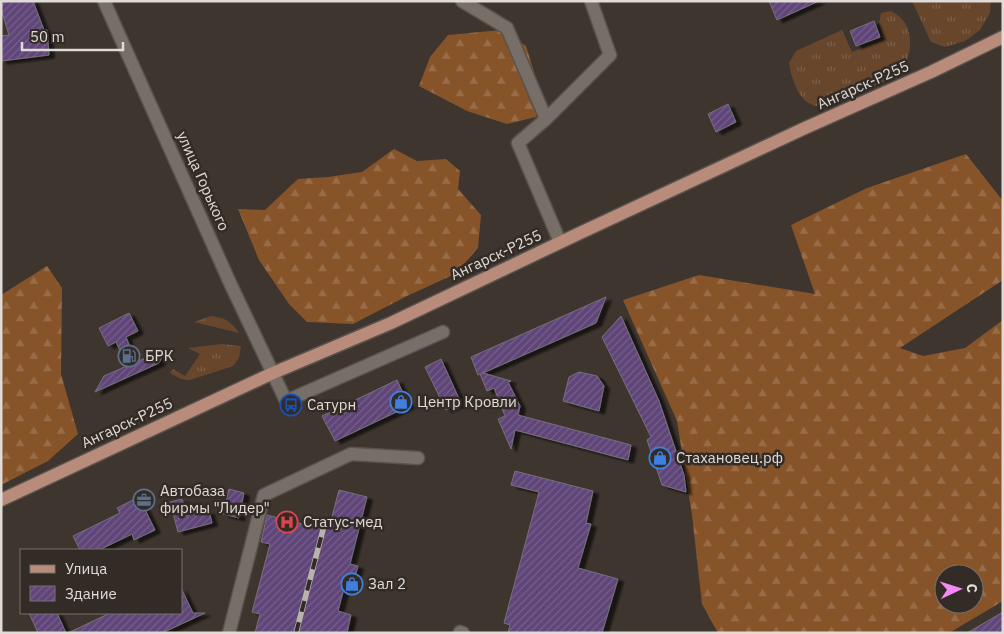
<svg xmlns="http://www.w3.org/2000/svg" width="1004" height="634" viewBox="0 0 1004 634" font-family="'IBM Plex Sans',sans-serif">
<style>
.grass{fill:url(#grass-tufts)}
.forest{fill:url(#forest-firs);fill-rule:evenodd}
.building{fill:url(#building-hatch);stroke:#75717a;filter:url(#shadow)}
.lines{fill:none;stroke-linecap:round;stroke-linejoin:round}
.minor-casing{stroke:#59524d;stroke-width:15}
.major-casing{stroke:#59524d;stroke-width:15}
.minor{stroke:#776e67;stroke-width:12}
.major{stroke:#b88b7a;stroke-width:12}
.rail-casing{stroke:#b9b3ae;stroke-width:5.5}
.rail{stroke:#332b25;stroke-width:4;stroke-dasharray:11;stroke-linecap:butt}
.labels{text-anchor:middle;stroke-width:5;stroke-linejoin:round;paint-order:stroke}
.street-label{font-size:15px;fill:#e0dbd7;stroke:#332b25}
.poi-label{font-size:15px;fill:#e0dbd7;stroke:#332b25;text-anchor:start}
</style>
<defs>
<pattern id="grass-tufts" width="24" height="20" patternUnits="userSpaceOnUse" patternTransform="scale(1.25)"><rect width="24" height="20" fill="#67462c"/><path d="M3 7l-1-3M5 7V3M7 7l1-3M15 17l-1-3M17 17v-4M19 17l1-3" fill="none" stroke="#7c604a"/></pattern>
<pattern id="forest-firs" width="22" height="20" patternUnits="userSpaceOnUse" patternTransform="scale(1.25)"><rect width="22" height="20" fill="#87542a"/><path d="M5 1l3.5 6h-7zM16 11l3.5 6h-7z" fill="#986c48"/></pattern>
<pattern id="building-hatch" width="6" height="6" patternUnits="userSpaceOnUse" patternTransform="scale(1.25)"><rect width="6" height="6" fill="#604579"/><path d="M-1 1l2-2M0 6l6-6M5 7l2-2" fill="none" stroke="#765f8b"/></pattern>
<filter id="shadow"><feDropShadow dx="5.5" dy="3" stdDeviation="1" flood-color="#0009"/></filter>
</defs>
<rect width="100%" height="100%" fill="#3e352f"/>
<path class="grass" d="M912 1H991L990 13 980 30 965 41 945 47 931 42Z
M891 11C916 23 913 51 902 73L829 106H815L805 101 798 92 791 74 789 63 796 51 842 30 852 52 884 40 879 23 881 13Z
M211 316C225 318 231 321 239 333L194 322Z
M222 344 241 346 239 358 233 366 190 380 181 379 170 373 173 369 185 376 200 354 188 348Z"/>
<path class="forest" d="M501 30 526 46 541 95 536 117 507 124 467 111 419 86 430 57 448 35Z
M394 149 417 161 446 159 460 171 458 189 481 215 478 248 455 274 407 296 353 324 307 322 289 304 259 260 238 209 265 210 298 179 328 177 362 172Z
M966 154 1003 201V280L900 348 923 356 965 348 1003 320V601L949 633H718L702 604 692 515 677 421 623 300 699 275 815 294 791 225 867 188ZM944 574H974V604H944Z
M47 266 62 288 61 374 78 434 48 461 1 485V295Z"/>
<path class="building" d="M1 1H33L44 30H47L49 55 1 61V36L9 35 1 9Z
M769 1H819L777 20Z
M874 21 880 37 856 46 850 31Z
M728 104 736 122 716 132 708 114Z
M606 297 596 323 483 373 511 381 508 382 520 406 518 415 631 445 628 460 515 430 511 449 498 419 505 416 494 388 487 391 480 374 478 375 471 357Z
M129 313 138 331 126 337 136 362 166 349 159 363 95 392 104 376 127 366 116 342 108 346 99 328Z
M621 316 659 401 684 475 686 492 662 485 647 440 651 437 602 337Z
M441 359 461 403 446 410 425 367Z
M579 372 597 376 604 386 599 411 563 401 569 377Z
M397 380 409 406 335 441 322 416Z
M515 471 593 491 586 523 591 524 578 568 618 579 602 633H508L510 625 504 623 539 492 511 485Z
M229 489 244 493 239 518 223 514Z
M339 490 367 497 350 564 358 566 351 590 344 588 338 611 351 615 347 633H255L260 614 252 612 270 544 261 542 267 515 326 530 328 524H330Z
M139 497 155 530 134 540 132 534 99 550H80L73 536 120 513 117 508Z
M182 499 187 516 209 511 212 523 178 532 170 502Z
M181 588 193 613H205L162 633H68L110 613H181Z
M1003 612V633H967Z
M29 613H57L66 633H38Z"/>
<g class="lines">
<g class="minor-casing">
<path id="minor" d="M104 1 230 283 286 401 443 332
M462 1 507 28 546 119 518 143 560 242
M546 119 610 55 591 1
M460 632 463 633
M229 633 264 495 351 454 418 458"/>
</g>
<g class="major-casing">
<path id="major" d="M1 500 273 373 391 323 580 233 805 128 931 72 1003 37"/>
</g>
<use href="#minor" class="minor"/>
<use href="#major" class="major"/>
<g class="rail-casing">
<path id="rail" d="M296 633 324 526"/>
</g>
<use href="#rail" class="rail"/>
</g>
<defs>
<g id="fuel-ring" transform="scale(1.125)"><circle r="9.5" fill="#332b25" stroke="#5c6f8a" stroke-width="1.5"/><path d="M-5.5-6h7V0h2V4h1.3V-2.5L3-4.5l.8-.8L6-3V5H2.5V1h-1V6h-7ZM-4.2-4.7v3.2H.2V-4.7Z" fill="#5c6f8a"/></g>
<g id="shop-ring" transform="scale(1.125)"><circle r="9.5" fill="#332b25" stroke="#3f7fe0" stroke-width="1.5"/><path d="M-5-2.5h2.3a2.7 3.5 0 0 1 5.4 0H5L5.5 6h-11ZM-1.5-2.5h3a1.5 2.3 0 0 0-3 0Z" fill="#3f7fe0"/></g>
<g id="bus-ring" transform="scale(1.125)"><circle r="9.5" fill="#332b25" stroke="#1a4fb4" stroke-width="1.5"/><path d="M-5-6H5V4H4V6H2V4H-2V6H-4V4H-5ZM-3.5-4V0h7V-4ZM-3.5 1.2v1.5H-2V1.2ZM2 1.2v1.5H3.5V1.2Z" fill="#1a4fb4"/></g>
<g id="office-ring" transform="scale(1.125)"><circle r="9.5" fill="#332b25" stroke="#5c6f8a" stroke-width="1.5"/><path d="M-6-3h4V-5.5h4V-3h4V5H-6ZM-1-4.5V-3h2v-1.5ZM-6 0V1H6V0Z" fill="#5c6f8a"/></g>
<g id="hospital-ring" transform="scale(1.125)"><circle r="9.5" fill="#332b25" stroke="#e0444e" stroke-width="1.5"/><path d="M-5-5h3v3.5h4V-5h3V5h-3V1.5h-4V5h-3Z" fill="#e0444e"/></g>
</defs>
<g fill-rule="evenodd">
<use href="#fuel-ring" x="129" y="356"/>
<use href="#shop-ring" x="401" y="402"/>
<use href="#bus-ring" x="291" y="405"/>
<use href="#shop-ring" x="660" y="458"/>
<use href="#office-ring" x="144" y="500"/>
<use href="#hospital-ring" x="287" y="522"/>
<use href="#shop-ring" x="352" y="584"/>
</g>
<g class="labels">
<g class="street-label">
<text transform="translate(863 85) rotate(-24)" y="5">Ангарск-Р255</text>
<text transform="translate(203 181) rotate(66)" y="5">улица Горького</text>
<text transform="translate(496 255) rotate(-25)" y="5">Ангарск-Р255</text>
<text transform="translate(127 423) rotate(-25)" y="5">Ангарск-Р255</text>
</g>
<g class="poi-label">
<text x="145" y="361">БРК</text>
<text x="417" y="407">Центр Кровли</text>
<text x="307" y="410">Сатурн</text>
<text x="676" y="463">Стахановец.рф</text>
<text x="160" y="496">Автобаза<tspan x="160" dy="17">фирмы "Лидер"</tspan></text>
<text x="303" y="527">Статус-мед</text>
<text x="368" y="589">Зал 2</text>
</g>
</g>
<rect width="1004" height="634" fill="none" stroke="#e0dbd7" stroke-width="5"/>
<rect x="20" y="549" width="162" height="65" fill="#332b25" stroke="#78716c"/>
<rect x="30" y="565" width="25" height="8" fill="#b88b7a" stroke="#78716c"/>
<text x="65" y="574" font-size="15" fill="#e0dbd7">Улица</text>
<rect x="30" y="586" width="25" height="15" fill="url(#building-hatch)" stroke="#78716c"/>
<text x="65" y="599" font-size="15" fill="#e0dbd7">Здание</text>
<g transform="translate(959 589) rotate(86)"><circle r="24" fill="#332b25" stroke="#78716c"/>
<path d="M0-4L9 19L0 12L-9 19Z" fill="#f28af3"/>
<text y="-8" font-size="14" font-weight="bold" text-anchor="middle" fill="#e0dbd7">С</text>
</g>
<path d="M22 42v8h101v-8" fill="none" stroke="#e0dbd7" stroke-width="2.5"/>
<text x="30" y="42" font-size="15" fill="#e0dbd7" stroke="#332b25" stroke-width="4" paint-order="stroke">50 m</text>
</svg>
